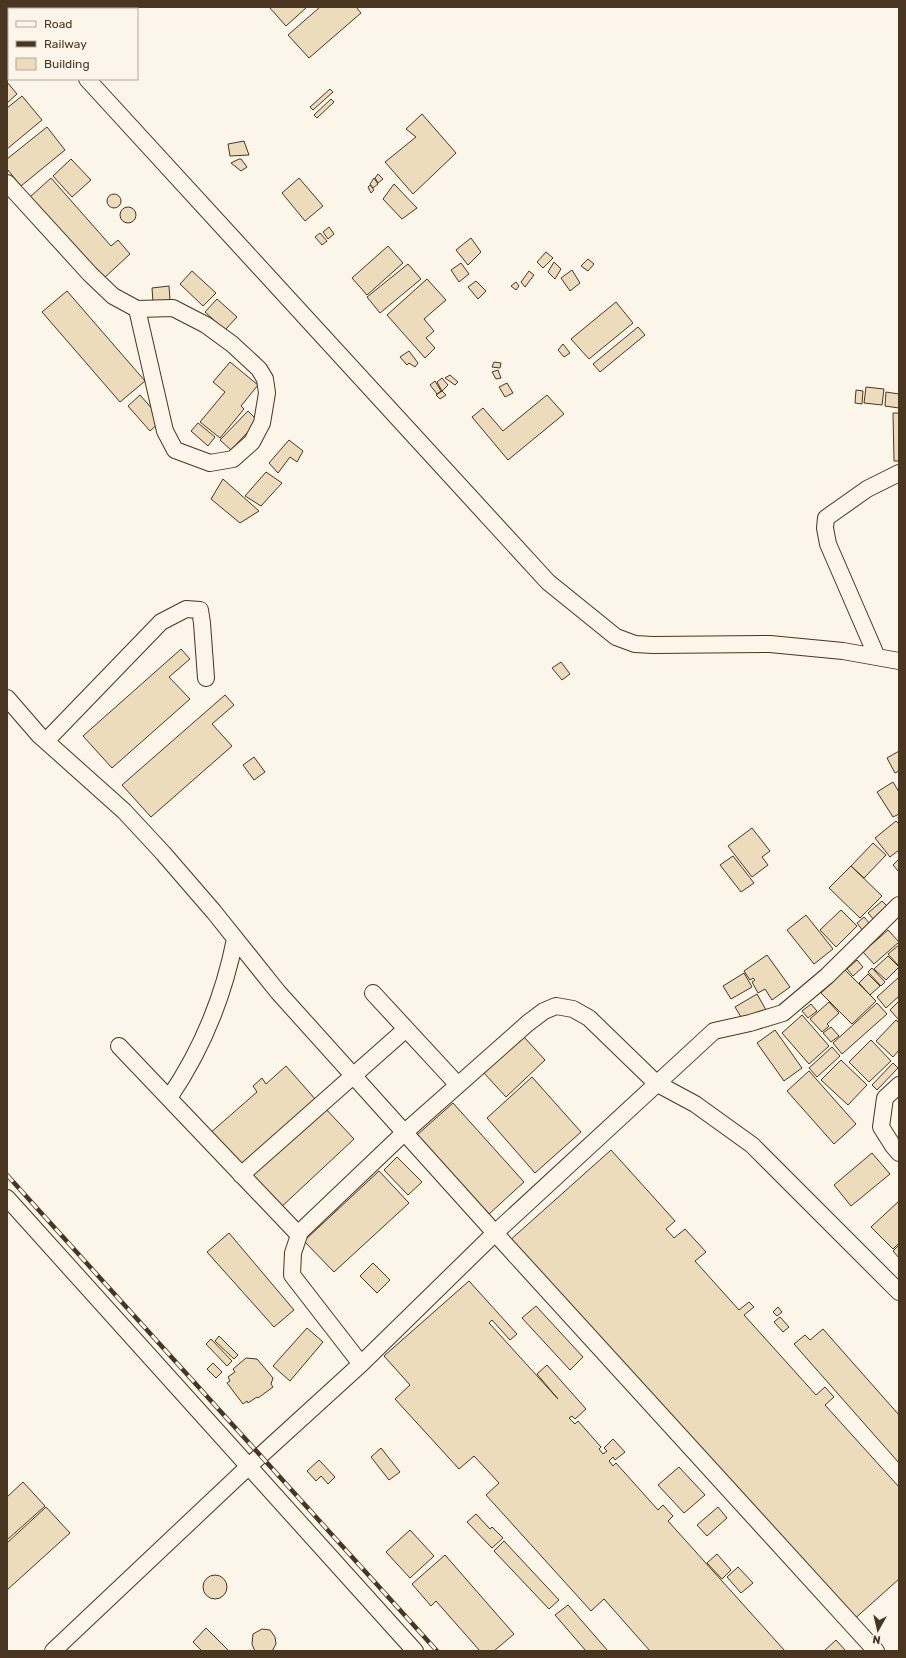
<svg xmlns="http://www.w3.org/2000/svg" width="906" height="1658" viewBox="0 0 906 1658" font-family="Rubik,sans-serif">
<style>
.building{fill:#ecdcbc;stroke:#4a3520}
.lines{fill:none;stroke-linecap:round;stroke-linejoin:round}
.minor-casing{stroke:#4a3520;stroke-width:18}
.minor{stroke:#fbf6e9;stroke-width:16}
.rail-casing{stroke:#4a3520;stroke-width:4.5}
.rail{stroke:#fbf6e9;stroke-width:3;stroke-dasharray:9;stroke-linecap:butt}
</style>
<rect width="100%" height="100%" fill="#fbf6e9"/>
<path class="building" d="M269 7H307L286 26Z
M320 7H356L361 13 309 58 288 35Z
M7 82 17 94 7 103Z
M330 89 333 92 313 110 310 107Z
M22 96 42 120 7 149V108Z
M331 99 334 102 317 118 314 115Z
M422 114 456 153 413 194 385 162 416 137 406 129Z
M47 127 65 150 21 186 7 169V159Z
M244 141 249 155 230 156 228 144Z
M71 159 91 180 72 197 53 176Z
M239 159H241L247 167 241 171 231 163Z
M378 174 383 179 378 183 375 178Z
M51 178 111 246 118 240 130 254 103 279 30 197Z
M299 178 323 206 305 221 282 193Z
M374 178 378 184 373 188 370 184Z
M394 184 417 208 402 219 383 199Z
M370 185 374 190 371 193 368 187Z
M107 201a7 7 0 1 1 14 0a7 7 0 1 1-14 0Z
M120 215a8 8 0 1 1 16 0a8 8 0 1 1-16 0Z
M329 227 334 234 328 239 323 232Z
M320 233 327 241 322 245 315 237Z
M471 238 481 252 468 265 456 250Z
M388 246 403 263 367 295 352 278Z
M546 252 553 258 543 268 537 262Z
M588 259 594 264 588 271 581 266Z
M554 262 561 269 555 279 548 272Z
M461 263 469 274 459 282 451 270Z
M408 264 421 279 380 313 367 297Z
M572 270 580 283 570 291 561 278Z
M192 271 216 293 203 306 180 284Z
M529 271 534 275 525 287 521 282Z
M427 279 446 300 424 319 434 331 426 338 435 348 425 358 387 315Z
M476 281 486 291 478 299 468 287Z
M516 282 519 286 516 290 511 286Z
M169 286 170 300 153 302 152 288Z
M67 291 145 381 120 402 42 312Z
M217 299 237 317 225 330 205 312Z
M616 302 633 323 589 359 571 339Z
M638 327 645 335 600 372 593 364Z
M563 344 570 353 564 357 558 350Z
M409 351 418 363 415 367 409 363 407 365 400 357Z
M230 362 258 385 241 406 244 409 220 438 200 422 225 392 213 382Z
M494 362 501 363 500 368 492 367Z
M498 370 501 378 496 379 492 372Z
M450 375 458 382 455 385 445 378Z
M442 378 448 385 442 391 437 382Z
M435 381 441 391 437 394 430 385Z
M507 383 513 393 505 397 499 387Z
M866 387 884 389 882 405 864 403Z
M856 390 863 391 862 404 855 403Z
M442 391 446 395 440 399 436 395Z
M886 392 899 394V408L885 406Z
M140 395 162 420 150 431 128 406Z
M547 395 564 414 508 460 472 417 483 408 503 431Z
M248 411 258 421 231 450 220 440Z
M893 413H899V461H894Z
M198 423 215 437 208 446 191 431Z
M289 440 303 451 297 462 290 457 278 473 269 463Z
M266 472 282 483 261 506 245 496Z
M223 479 259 511 240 523 211 499Z
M181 649 190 659 169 677 190 699 112 768 83 736Z
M561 662 570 674 562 680 552 668Z
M225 695 234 705 212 724 232 746 151 817 122 785Z
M899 751V771L895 773 887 758Z
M254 757 265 772 254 780 243 765Z
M893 782 899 792V814L893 817 877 792Z
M896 821 899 824V850L890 857 875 838Z
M752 828 770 851 762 857 768 865 752 877 728 846Z
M873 843 886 855 864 878 851 866Z
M733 856 754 883 741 892 720 865Z
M899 859V872L893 865Z
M851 866 882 896 860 918 829 888Z
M882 901 889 908 875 921 868 913Z
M841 910 857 926 836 947 820 930Z
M806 915 833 949 814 964 787 930Z
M864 917 870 924 863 931 857 923Z
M888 930 899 942 874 964 863 952Z
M899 945V966L888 954Z
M767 955 790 987 772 1000 765 989 758 993 752 982 755 980 753 978 750 980 744 971Z
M888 956 899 967 886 980 874 969Z
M857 960 863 967 853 976 847 969Z
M872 968 885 982 881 986 868 972Z
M845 970 876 1001 852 1024 821 993Z
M744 973 752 987 731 999 723 986Z
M868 974 880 986 870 995 859 983Z
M899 977V996L886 1008 877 997Z
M757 994 766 1010 744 1022 735 1007Z
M899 1001V1020L890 1010Z
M829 1002 839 1013 827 1024 829 1026 822 1032 810 1019Z
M877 1003 887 1014 842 1054 833 1043Z
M811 1004 817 1011 808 1018 802 1011Z
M802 1015 829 1046 809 1064 782 1033Z
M896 1020 899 1023V1050L893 1057 876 1041Z
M831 1027 839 1036 831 1042 823 1033Z
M775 1030 802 1068 784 1081 757 1043Z
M524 1037 545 1060 506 1097 484 1073Z
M871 1040 891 1061 869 1082 849 1062Z
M832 1047 840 1056 817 1077 809 1068Z
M841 1060 867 1085 848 1105 821 1080Z
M893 1063 898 1068 877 1090 872 1085Z
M286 1066 316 1100 239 1167 209 1134 257 1092 253 1086 262 1078 266 1084Z
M809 1071 856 1124 834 1144 787 1091Z
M532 1077 581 1132 535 1173 487 1118Z
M453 1103 524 1182 489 1214 417 1135Z
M324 1107 354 1139 278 1210 248 1178Z
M611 1150 675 1221 666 1229 674 1238 685 1229 706 1252 695 1261 739 1310 749 1302 754 1307 744 1315 816 1395 825 1387 834 1397 825 1405 899 1487V1579L851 1622 508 1242Z
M872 1153 890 1174 851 1206 834 1185Z
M397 1157 422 1182 408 1195 384 1170Z
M379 1171 409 1203 334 1272 304 1241Z
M899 1201V1243L893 1249 871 1227Z
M229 1233 294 1310 274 1327 207 1252Z
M899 1245V1258L893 1251Z
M373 1263 390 1280 377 1293 360 1276Z
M469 1281 517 1334 510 1340 492 1320 489 1323 558 1399 537 1374 547 1365 586 1409 575 1419 572 1416 569 1418 575 1424 578 1421 601 1447 599 1449 603 1454 607 1451 604 1448 613 1439 625 1452 615 1460 613 1457 609 1461 613 1466 616 1463 658 1510 663 1505 673 1516 668 1521 785 1651H650L604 1599 591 1611 486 1495 499 1483 474 1456 459 1469 395 1399 410 1385 384 1356Z
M536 1306 583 1357 570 1370 522 1318Z
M778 1307 782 1312 777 1316 773 1312Z
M780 1317 789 1327 783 1332 774 1322Z
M307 1328 323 1342 290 1381 273 1366Z
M823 1329 899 1415V1463L794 1344 805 1335 810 1340Z
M219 1336 238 1355 234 1359 215 1341Z
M211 1339 232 1361 227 1366 206 1344Z
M246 1358 257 1359 273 1378 271 1384 273 1387 258 1398 257 1397 248 1403 247 1401 243 1404 227 1383 230 1381 228 1377 235 1372 233 1369Z
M213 1363 222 1372 216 1378 207 1369Z
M381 1448 400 1472 389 1480 371 1457Z
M319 1460 335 1477 328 1484 321 1476 316 1481 307 1471Z
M679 1467 705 1495 684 1513 658 1485Z
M23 1482 45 1506 7 1540V1497Z
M46 1507 70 1533 7 1590V1543Z
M718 1507 727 1518 707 1536 697 1525Z
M476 1514 490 1529 492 1527 503 1538 492 1548 467 1522Z
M410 1530 434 1556 410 1578 386 1552Z
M504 1541 559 1600 549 1609 494 1551Z
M717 1554 731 1570 722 1579 707 1563Z
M445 1555 514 1634 494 1651H480L436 1601 431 1606 412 1584Z
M738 1567 753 1583 741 1593 727 1577Z
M203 1587a12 12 0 1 1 24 0a12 12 0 1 1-24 0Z
M568 1605 608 1651H586L555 1615Z
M206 1628 229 1651H202L193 1642Z
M262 1629 270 1630 275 1637 276 1644 272 1651H255L254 1649 252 1644 253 1634Z
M836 1640 846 1651H824Z"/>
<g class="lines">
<g class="minor-casing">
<path id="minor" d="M21 7 23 9
M87 79 548 582 616 637 635 644 653 645 770 644 843 651 899 661
M7 183 90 274 113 296 137 309
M173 308 206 325 232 344 259 369 265 379 267 393 262 423 252 442 233 459 210 463 175 450 165 431 137 309Z
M877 657 828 544 825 528 826 518 867 489 899 473
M7 698 39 735 124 811 163 853 214 912 278 992 495 1233 876 1651
M46 741 161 622 186 609 200 610 202 623 206 678
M373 993 458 1085
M119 1046 299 1235
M899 1085 885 1098 881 1127 893 1146 899 1153
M169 1098C201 1051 224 995 235 939
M241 1175 406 1029
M7 1198 415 1651
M361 1364 292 1275 293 1253 300 1232 405 1132 528 1023 544 1011 556 1006 573 1009 589 1018 656 1083 695 1104 752 1145 899 1292
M53 1651 248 1467 361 1364 495 1233 714 1031 750 1023 783 1013 827 976 899 905"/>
</g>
<use href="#minor" class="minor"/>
<g class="rail-casing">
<path id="rail" d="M7 1175 437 1651"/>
</g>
<use href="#rail" class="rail"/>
</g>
<rect width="906" height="1658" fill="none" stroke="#4a3520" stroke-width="16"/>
<rect x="8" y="8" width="130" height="72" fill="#fbf6e9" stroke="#b4a999"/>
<rect x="16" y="21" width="20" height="6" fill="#fbf6e9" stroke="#b4a999"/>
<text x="44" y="28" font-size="12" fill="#4a3520">Road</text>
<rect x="16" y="41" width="20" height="6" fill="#4a3520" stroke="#b4a999"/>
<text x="44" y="48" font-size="12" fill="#4a3520">Railway</text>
<rect x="16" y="58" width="20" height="12" fill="#ecdcbc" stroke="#b4a999"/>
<text x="44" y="68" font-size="12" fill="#4a3520">Building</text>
<g transform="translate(878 1630) rotate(188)" stroke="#fbf6e9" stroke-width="3" paint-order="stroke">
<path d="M0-3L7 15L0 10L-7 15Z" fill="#4a3520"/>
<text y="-6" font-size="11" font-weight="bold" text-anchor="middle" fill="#4a3520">N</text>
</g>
</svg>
